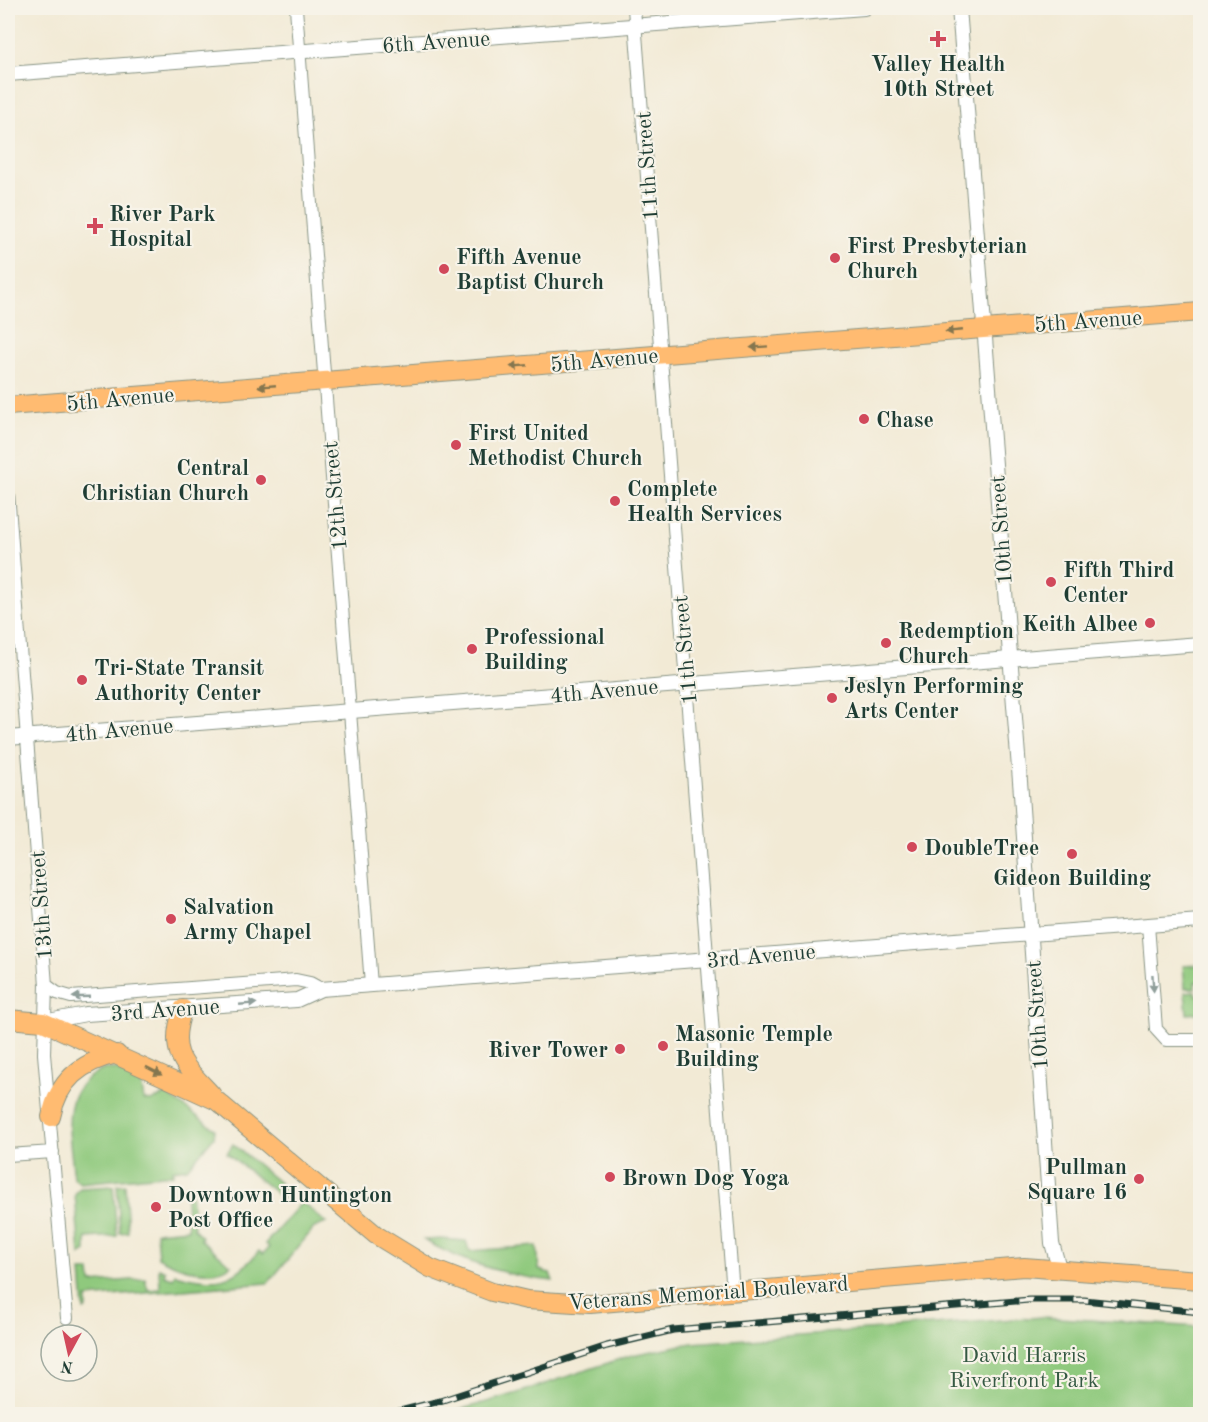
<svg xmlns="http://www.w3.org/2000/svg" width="1208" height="1422" viewBox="0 0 1208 1422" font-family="'Old Standard TT',serif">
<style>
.green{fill:#8fc97d;stroke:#578358;stroke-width:1.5}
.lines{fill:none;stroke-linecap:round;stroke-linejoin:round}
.minor-casing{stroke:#889484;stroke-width:14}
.tertiary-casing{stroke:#889484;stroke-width:16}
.primary-casing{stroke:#889484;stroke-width:20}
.minor{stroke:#fff;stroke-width:12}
.tertiary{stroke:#fff;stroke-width:14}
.primary{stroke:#ffbb71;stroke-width:18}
.rail-casing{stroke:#1f3d34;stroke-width:7}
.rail{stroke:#f7f3e8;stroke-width:4.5;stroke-dasharray:14;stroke-linecap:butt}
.oneway{fill:#84764f}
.oneway2{fill:#8f9e9a}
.poi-dot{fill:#d1495b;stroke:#f7f3e8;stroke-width:2}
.labels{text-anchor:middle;stroke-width:4.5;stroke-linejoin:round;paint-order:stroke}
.street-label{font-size:22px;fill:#1f3d34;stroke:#f7f3e8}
.poi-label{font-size:22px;font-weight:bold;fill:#1f3d34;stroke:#f7f3e8;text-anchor:start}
.park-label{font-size:22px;fill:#355943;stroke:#f7f3e8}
</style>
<rect width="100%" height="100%" fill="#f7f3e8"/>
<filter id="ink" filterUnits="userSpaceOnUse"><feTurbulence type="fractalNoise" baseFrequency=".0167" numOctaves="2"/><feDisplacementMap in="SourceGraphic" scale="12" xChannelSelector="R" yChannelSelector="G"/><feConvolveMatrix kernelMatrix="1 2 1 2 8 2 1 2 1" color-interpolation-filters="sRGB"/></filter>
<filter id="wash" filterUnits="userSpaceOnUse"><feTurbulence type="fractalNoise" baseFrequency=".008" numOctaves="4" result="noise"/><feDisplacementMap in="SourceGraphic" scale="24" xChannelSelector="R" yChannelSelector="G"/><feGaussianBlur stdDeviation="1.35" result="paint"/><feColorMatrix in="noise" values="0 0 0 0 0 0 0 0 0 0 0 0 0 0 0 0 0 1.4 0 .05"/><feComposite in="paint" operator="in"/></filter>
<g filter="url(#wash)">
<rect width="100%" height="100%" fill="#f2ead5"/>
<path class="green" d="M1200 965V982H1195V988H1185L1183 966Z
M1195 991 1196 996H1200V1013L1187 1014 1185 992Z
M105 1069H116L141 1080 144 1100 151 1101 166 1094 215 1129 214 1137 187 1168 172 1170 173 1174 80 1183 74 1178C70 1137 56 1086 105 1069Z
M233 1144 289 1191 283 1199 227 1153Z
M125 1184 128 1232 120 1233 117 1185Z
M185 1185 191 1190 194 1229 202 1237 200 1239 231 1265C213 1281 176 1267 158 1257L156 1232 188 1229Z
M113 1186 117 1236 86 1238V1251L80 1255 75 1194 80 1188Z
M302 1202 326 1223 314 1228 268 1283 87 1298V1308L84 1310 81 1271H90L91 1283 145 1279 148 1290 160 1289 159 1268 165 1271 164 1275 173 1278 175 1274C217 1284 231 1284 259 1251L263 1254 269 1247 265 1244Z
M442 1239 466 1241 469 1251 537 1246 539 1270 550 1273 553 1281C507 1276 464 1263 424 1240Z
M1042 1317 1200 1327V1414H445L518 1393 632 1355 692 1343Z"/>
</g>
<g filter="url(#ink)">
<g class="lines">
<g class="minor-casing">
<path id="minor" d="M296 8 371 985
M634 8 733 1293
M8 492 46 985 44 1054 67 1318
M1148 925 1156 1029 1166 1040H1200
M46 985 57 993 71 997 296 980 310 983 321 989
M8 1155 53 1152"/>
</g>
<g class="tertiary-casing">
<path id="tertiary" d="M959 8 1021 794 1052 1243 1059 1268
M8 74 864 8
M8 738 1200 644
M43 1022 86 1014 297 1000 321 989 1200 921"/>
</g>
<g class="primary-casing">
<path id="primary" d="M8 406 1200 312
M183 1009C167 1053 184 1065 212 1095
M8 1019 43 1022 217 1101 376 1235 430 1268 492 1292 527 1300 590 1304 1024 1267 1200 1280
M51 1117C58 1081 80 1062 117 1054"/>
</g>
<use href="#minor" class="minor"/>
<use href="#tertiary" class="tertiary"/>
<use href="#primary" class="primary"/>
<g class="rail-casing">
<path id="rail" d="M388 1414 440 1401 607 1346 673 1330 1029 1300H1084L1200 1312"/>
</g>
<use href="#rail" class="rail"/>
</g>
<defs><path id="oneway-solid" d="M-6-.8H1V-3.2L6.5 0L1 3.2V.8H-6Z" transform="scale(1.5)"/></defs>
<g class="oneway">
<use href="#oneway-solid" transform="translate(954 331) rotate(175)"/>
<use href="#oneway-solid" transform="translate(759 347) rotate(176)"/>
<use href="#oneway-solid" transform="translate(519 366) rotate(175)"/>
<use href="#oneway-solid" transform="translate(267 386) rotate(175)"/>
<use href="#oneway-solid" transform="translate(154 1071) rotate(27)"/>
</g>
<g class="oneway2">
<use href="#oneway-solid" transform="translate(1153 983) rotate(86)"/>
<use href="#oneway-solid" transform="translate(81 997) rotate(178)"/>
<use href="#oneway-solid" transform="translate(248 1004) rotate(-5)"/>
</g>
</g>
<g class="poi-dot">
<path d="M935 30h6v6h6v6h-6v6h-6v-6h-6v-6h6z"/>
<path d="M92 217h6v6h6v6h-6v6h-6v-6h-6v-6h6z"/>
<circle cx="835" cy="258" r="6"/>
<circle cx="444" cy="269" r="6"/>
<circle cx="864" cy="419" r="6"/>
<circle cx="456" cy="445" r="6"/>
<circle cx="261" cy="480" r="6"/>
<circle cx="615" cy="501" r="6"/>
<circle cx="1051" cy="582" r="6"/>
<circle cx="1150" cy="623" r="6"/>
<circle cx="886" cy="643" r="6"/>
<circle cx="472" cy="649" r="6"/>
<circle cx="82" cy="680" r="6"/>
<circle cx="832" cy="698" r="6"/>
<circle cx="912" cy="847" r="6"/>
<circle cx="1072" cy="854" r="6"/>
<circle cx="171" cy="919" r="6"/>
<circle cx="663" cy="1046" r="6"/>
<circle cx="620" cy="1049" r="6"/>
<circle cx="610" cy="1177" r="6"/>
<circle cx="1139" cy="1179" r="6"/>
<circle cx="156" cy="1207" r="6"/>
</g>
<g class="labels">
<g class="street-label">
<text transform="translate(436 41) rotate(-4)" y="8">6th Avenue</text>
<text transform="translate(646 166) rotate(-94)" y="8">11th Street</text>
<text transform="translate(1088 320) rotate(-4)" y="8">5th Avenue</text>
<text transform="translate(604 359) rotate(-5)" y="8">5th Avenue</text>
<text transform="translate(120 398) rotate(-5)" y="8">5th Avenue</text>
<text transform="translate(334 496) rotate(-95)" y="8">12th Street</text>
<text transform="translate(1000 530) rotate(-94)" y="8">10th Street</text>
<text transform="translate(684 650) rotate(-95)" y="8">11th Street</text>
<text transform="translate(604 690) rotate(-5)" y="8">4th Avenue</text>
<text transform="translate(119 729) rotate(-5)" y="8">4th Avenue</text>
<text transform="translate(40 905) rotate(-94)" y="8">13th Street</text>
<text transform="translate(761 955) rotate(-5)" y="8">3rd Avenue</text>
<text transform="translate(165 1009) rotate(-4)" y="8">3rd Avenue</text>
<text transform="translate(1036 1015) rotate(-94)" y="8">10th Street</text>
<text transform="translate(708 1292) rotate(-4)" y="8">Veterans Memorial Boulevard</text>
</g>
<g class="poi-label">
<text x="938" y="71" text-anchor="middle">Valley Health<tspan x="938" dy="25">10th Street</tspan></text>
<text x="109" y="221">River Park<tspan x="109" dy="25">Hospital</tspan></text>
<text x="847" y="253">First Presbyterian<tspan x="847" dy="25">Church</tspan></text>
<text x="456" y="264">Fifth Avenue<tspan x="456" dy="25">Baptist Church</tspan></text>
<text x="876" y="427">Chase</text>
<text x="468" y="440">First United<tspan x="468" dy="25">Methodist Church</tspan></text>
<text x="249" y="475" text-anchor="end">Central<tspan x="249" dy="25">Christian Church</tspan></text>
<text x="627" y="496">Complete<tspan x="627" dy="25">Health Services</tspan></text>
<text x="1063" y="577">Fifth Third<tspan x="1063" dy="25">Center</tspan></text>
<text x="1138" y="631" text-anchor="end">Keith Albee</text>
<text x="898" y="638">Redemption<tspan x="898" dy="25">Church</tspan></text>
<text x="484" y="644">Professional<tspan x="484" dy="25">Building</tspan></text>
<text x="94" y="675">Tri-State Transit<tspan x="94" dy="25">Authority Center</tspan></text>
<text x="844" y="693">Jeslyn Performing<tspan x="844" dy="25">Arts Center</tspan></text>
<text x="924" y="855">DoubleTree</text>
<text x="1072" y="885" text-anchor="middle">Gideon Building</text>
<text x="183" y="914">Salvation<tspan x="183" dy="25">Army Chapel</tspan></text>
<text x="675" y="1041">Masonic Temple<tspan x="675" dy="25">Building</tspan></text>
<text x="608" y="1057" text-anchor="end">River Tower</text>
<text x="1127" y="1174" text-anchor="end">Pullman<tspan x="1127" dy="25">Square 16</tspan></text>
<text x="622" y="1185">Brown Dog Yoga</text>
<text x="168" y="1202">Downtown Huntington<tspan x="168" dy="25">Post Office</tspan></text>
</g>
<g class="park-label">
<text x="1024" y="1362">David Harris<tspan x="1024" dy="25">Riverfront Park</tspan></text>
</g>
</g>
<rect width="1208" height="1422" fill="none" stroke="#f7f3e8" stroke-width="30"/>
<g transform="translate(69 1353) rotate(188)"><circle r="28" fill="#f7f3e8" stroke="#a1aaa0" stroke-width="1.5"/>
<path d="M0-4.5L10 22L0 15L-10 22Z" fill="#d1495b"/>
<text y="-9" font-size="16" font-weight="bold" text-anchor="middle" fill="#1f3d34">N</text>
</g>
</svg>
